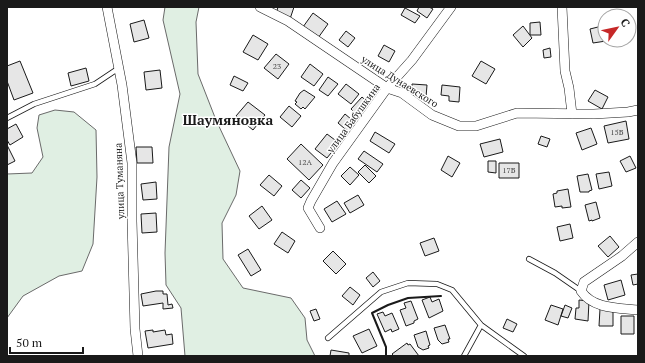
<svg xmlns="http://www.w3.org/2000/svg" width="645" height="363" viewBox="0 0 645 363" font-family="'PT Serif',serif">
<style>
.green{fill:#e0efe3;stroke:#6a6a6a}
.building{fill:#e6e6e6;stroke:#1a1a1a}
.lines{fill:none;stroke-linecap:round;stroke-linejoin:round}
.service-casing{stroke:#1a1a1a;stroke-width:6}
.minor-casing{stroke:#1a1a1a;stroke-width:10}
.service{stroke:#fff;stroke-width:4.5}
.minor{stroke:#fff;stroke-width:9}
.wall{stroke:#1a1a1a;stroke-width:2}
.labels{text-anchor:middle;stroke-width:3;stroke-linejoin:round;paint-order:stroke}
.number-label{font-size:8px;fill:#4d4d4d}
.street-label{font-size:10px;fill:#1a1a1a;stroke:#fff}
.district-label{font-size:14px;font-weight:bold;fill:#1a1a1a;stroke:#fff}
</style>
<rect width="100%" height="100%" fill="#fff"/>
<path class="green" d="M165 7H199L196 22 198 74 216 120 240 171 236 195 222 223 223 259 243 288 291 298 305 318 307 340 315 356H185L181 308 166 285 165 253 169 147 180 94 163 20Z
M55 110 74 112 96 130 97 177 93 244 82 271 59 276 23 296 7 318V174L32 173 43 157 37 128 39 115Z"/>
<path class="building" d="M278 7H294L290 19 276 14Z
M419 7H429L433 9 427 18 417 11Z
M405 8 420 16 415 23 401 15Z
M313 13 328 24 318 38 303 27Z
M144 20 149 38 134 42 130 24Z
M540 22 541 35H530V23Z
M523 26 532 38 523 47 513 35Z
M602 26 606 41 593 43 590 29Z
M346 31 355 38 348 47 339 40Z
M253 35 268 44 258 60 243 52Z
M384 45 395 51 389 62 378 56Z
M550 48 551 57 544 58 543 50Z
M276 54 289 64 278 79 264 68Z
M20 61 33 93 14 100 7 81V66Z
M481 61 495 69 486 84 472 76Z
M310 64 323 74 314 86 301 77Z
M86 68 89 81 71 86 68 73Z
M160 70 162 88 146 90 144 72Z
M234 76 248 83 243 91 230 85Z
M328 77 338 84 328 96 319 90Z
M346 84 359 94 351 104 338 94Z
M412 84 427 85 426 97 411 96Z
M442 85 460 87 459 102 449 101V96L441 95Z
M304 90 315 97 305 109 303 107 301 109 295 104 297 102 295 101 300 93Z
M595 90 608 97 602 109 588 101Z
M362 97 372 106 361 119 351 109Z
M248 102 265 115 253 130 236 116Z
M289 106 301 116 292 127 280 117Z
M345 114 358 125 351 134 338 123Z
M626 121 629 139 608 143 604 126Z
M16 124 23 137 10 145 7 140V129Z
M591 128 597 144 582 150 576 133Z
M375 132 395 144 389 153 370 141Z
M327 134 339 143 327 158 315 149Z
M541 136 550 139 547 147 538 144Z
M500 139 503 152 484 157 480 144Z
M301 144 323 165 309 180 287 159Z
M7 145 15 161 7 165Z
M136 147H152L153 163H137Z
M364 151 383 164 377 172 358 159Z
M448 156 460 163 452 177 441 170Z
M630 156 636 168 626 172 620 161Z
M488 161H496V173L488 172Z
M499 163H519V178H499Z
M365 165 376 176 369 183 358 172Z
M350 167 359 175 350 185 341 176Z
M609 172 612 186 599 189 596 174Z
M588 174 592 190 589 191V192H580L577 176Z
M269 175 282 186 274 196 260 185Z
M301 180 310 188 301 198 292 190Z
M156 182 157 199 143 200 141 184Z
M568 189 571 207 562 208V206L555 207 553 194 557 193V191Z
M358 195 364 205 350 213 344 203Z
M337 201 346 214 332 222 324 209Z
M596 202 600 218 592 221V220L589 221 585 205Z
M262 206 272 220 259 229 249 216Z
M156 213 157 232 142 233 141 214Z
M570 224 573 238 560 241 557 227Z
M282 232 295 241 288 253 274 244Z
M610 236 619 247 608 257 598 246Z
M434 238 439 251 425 256 420 243Z
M248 249 261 270 251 276 238 255Z
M333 251 346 264 336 274 323 261Z
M373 272 380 281 373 287 366 278Z
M638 274V284L633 285 631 275Z
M621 280 625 295 608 300 604 285Z
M350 287 360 295 353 305 342 296Z
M156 291H163V294H167L168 305 172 304 173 308 163 309V303L143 306 141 294Z
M430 297 432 302 439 299 443 311 429 318 422 300Z
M579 300 589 301 588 321 575 319 576 308H579Z
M411 301 418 319 414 321V323L406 326 400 310 406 308 404 303Z
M551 305 563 309 558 325 545 320Z
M565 305 572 308 568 318 561 316Z
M316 309 320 319 314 321 310 311Z
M600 309H613V326H599Z
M383 312 385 316 392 313 399 329 392 332 391 329 385 332 377 314Z
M621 316H634V334H621Z
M507 319 517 324 513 332 503 328Z
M445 325 450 339H448L449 342 442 344 438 340 434 328Z
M369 329 377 346 362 353 353 336Z
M153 330V332L165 330 166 335 172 334 173 344 148 348 145 331Z
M426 331 430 345 428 346 429 348 423 350 418 347 414 335Z
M407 343 408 345 410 344 419 356H394L392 354Z
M331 350 349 353V356H330Z"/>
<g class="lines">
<g class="service-casing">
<path id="service" d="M7 118 34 104 95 84 119 68
M529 259 555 273 581 291
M328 338 381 292 408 283 437 284 452 290 481 325
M464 356 481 325 524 356"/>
</g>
<g class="minor-casing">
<path id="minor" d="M107 7 122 85 132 163V221L135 329 138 356
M260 7 288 21 387 88 402 93 432 115 459 126H476L517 113 594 114 628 112 638 110
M562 7 565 71 569 88 572 114
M320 228 308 208 311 201 333 163 387 88 412 60 451 7
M638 242 622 256 584 282 581 291C593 309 618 308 638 310"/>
</g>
<use href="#service" class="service"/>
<use href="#minor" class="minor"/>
<path class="wall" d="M386 356V347L372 313 388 305 408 298 441 296"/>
</g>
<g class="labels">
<g class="number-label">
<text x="277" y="69">23</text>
<text x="617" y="135">15Б</text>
<text x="305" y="165">12А</text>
<text x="509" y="173">17Б</text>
</g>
<g class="street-label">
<text transform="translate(400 81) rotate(32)" y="4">улица Дунаевского</text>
<text transform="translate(353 118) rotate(-54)" y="4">улица Бабушкина</text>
<text transform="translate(119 181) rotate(-92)" y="4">улица Туманяна</text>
</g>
<g class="district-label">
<text x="228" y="125">Шаумяновка</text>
</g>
</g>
<rect width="645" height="363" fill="none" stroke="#1a1a1a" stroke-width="16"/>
<g transform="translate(617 28) rotate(57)"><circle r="19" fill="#ffffff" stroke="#a3a3a3"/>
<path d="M0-3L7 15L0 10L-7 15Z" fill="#c62828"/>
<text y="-6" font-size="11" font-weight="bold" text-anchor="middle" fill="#1a1a1a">С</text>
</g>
<path d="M10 347v6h73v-6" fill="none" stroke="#1a1a1a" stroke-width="2"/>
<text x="16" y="347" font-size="12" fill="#1a1a1a" stroke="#ffffff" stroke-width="3" paint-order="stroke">50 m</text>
</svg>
